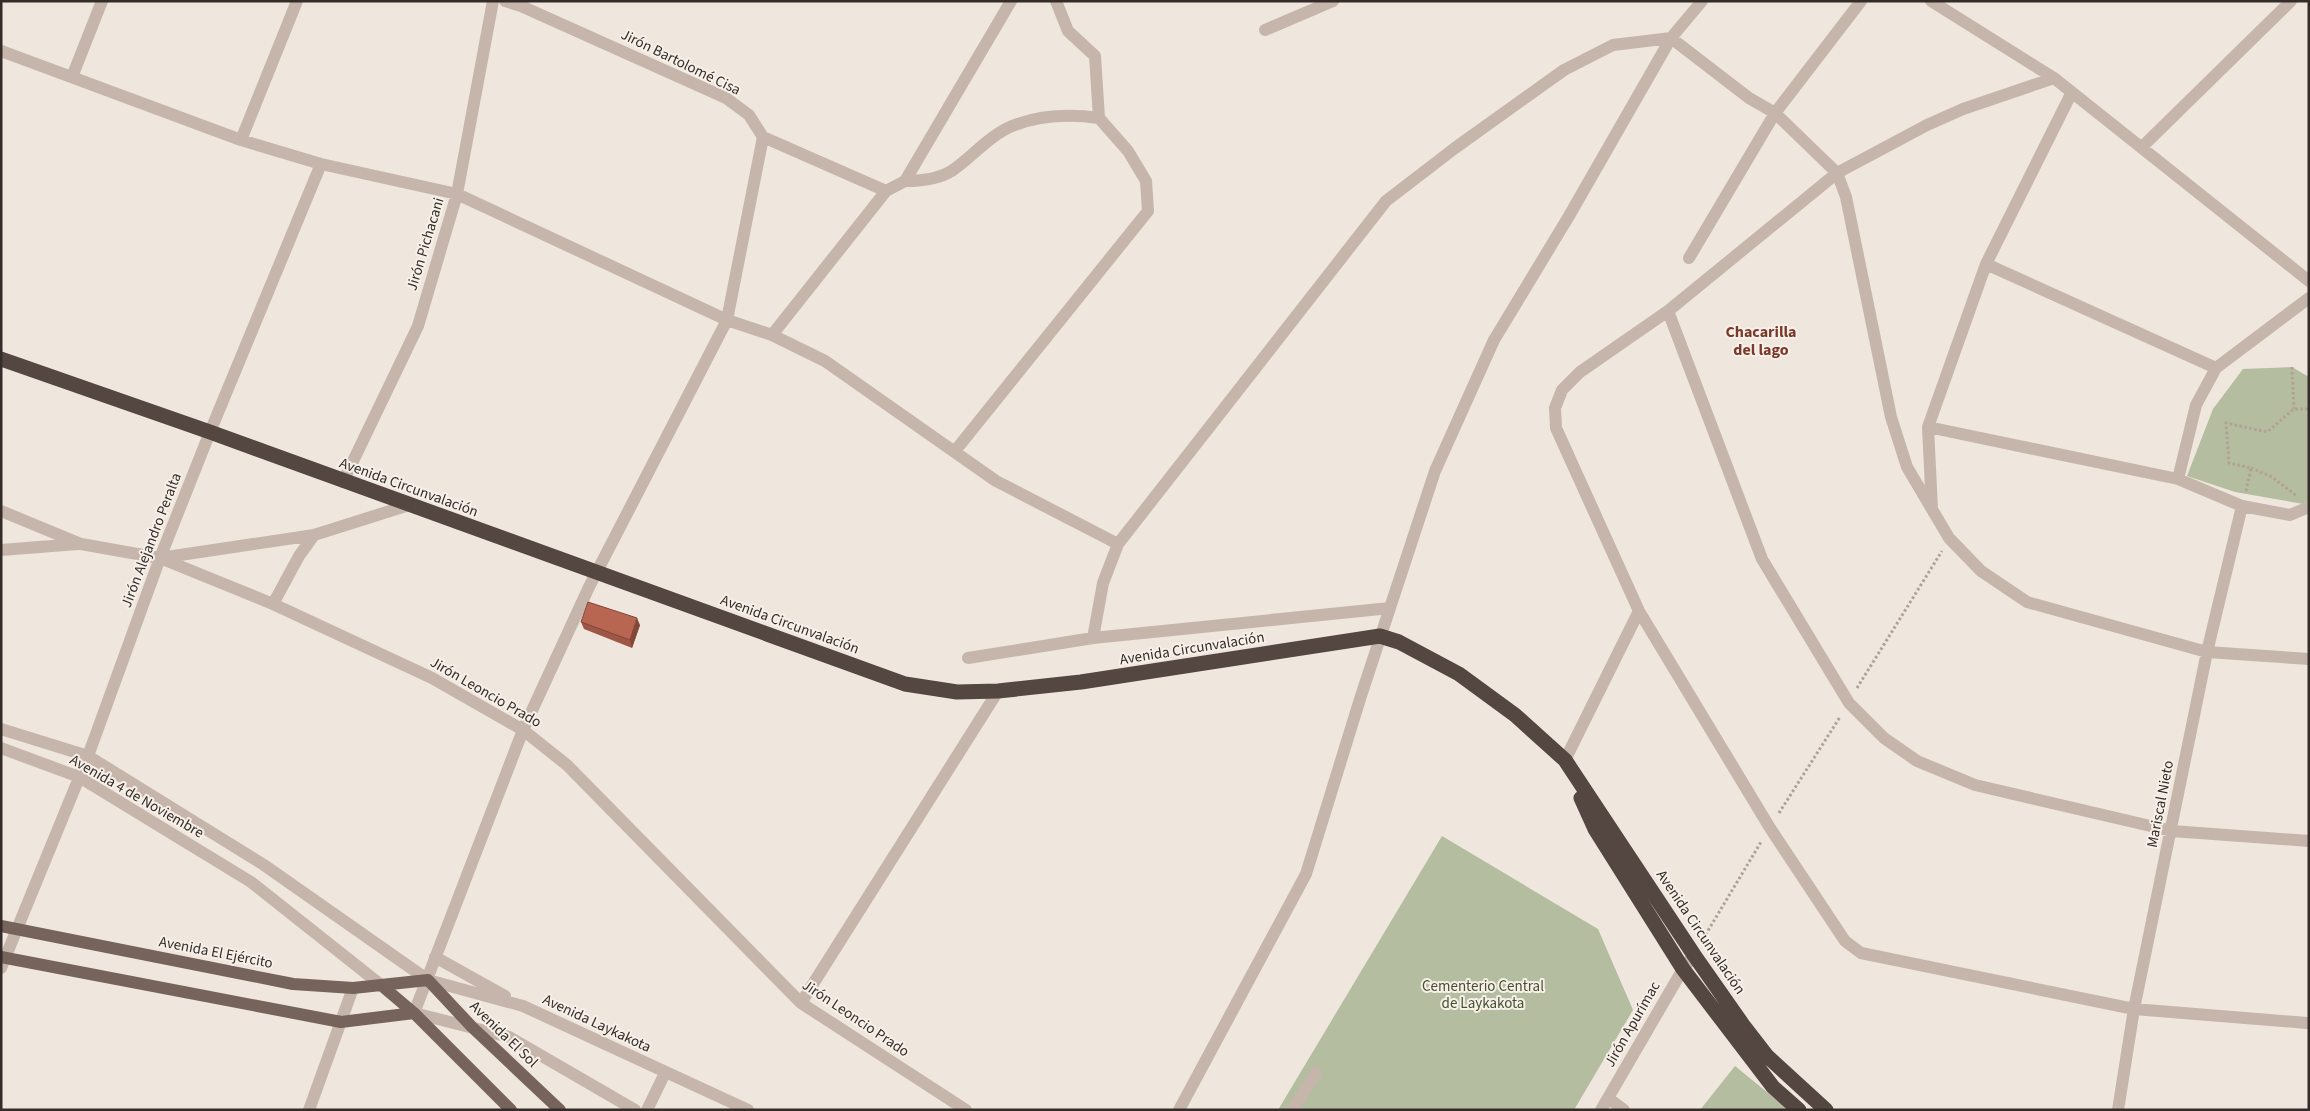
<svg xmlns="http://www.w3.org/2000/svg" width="2310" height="1111" viewBox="0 0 2310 1111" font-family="'Source Sans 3',sans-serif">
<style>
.green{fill:#b4bd9f}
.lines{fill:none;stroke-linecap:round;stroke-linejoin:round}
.path{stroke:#b2a095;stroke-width:3;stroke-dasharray:2.5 2.5;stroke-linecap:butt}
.minor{stroke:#c6b5aa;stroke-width:12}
.major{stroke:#75635c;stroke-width:12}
.highway{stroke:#544641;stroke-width:15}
.wall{fill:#9e5747}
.shaded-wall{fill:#814739}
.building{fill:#b86552;stroke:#814739}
.labels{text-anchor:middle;stroke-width:4;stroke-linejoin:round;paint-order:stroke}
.street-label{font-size:15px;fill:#342c29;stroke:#f7f0e9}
.park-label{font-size:15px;fill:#46502f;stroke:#f7f0e9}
.neighbourhood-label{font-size:16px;font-weight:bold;fill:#7a3a2b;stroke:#f7f0e9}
</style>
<rect width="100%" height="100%" fill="#efe6dd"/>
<path class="green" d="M2292 367 2309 377V505L2235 492 2187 476 2213 409 2243 369Z
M1442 836 1598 929 1633 1010 1574 1110H1278Z
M1735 1066 1789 1110H1700Z"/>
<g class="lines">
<path class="path" d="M2292 367 2294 409
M2251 468 2272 477 2297 496
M2246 491 2251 468 2229 463 2226 423 2267 432 2294 409H2309
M1857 688 1942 551
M1779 813 1840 717
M1703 939 1761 842"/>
<path class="minor" d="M505 1 521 6 726 98 749 115 763 137 886 191
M1931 1 2054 78 2309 281
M1265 30 1333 1
M1 51 241 140 321 164 457 194 727 320 772 335 825 361 996 481 1118 544
M72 77 102 1
M2054 78 1963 109 1927 125 1837 173 1668 311 1580 372 1562 390 1555 408 1556 428 1639 611 1770 828 1845 941 1861 953 2134 1009 2307 1023
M241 140 297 1
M2142 147 2291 1
M905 181C920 181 940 179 953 170 973 156 989 136 1012 126 1040 115 1070 114 1099 118
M1689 258 1775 113 1861 1
M1986 264 2216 368
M1668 311 1762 559 1849 703 1884 738 1917 761 1975 785 2172 831 2309 841
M772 335 886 191 905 181 1011 1
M1928 427 2178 479 2242 506 2290 515 2309 507
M955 451 1148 211 1146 181 1128 151 1099 118 1095 56 1068 31 1056 1
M2178 479 2196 405 2216 368 2309 298
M343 482 418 326 457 194 493 1
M1932 509 1928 427 1986 264 2072 92
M1 511 81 544 160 558 273 604 432 678 523 730 567 765 801 1003 966 1110
M1 550 78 544
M160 558 314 535 409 505
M273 604 299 556 314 535
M1093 638 1103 583 1118 544 1386 201 1455 148 1564 70 1613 45 1671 38 1749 98 1775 113 1837 173 1846 197 1891 417 1907 467 1949 538 1981 571 2027 602 2207 652 2309 659
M968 658 1093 638 1390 608
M1 729 88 756 264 865 428 980 523 1006 748 1110
M1 748 79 777 251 882 381 985
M1565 760 1639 611
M435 957 505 996
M1 968 88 756 160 558 210 432 321 164
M801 1003 998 691
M1608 1098 1624 1110
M309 1110 353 988
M635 1110 509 1037 414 1013 523 730 589 587 727 320 763 137
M647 1110 665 1073
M1179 1110 1306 874 1360 699 1435 471 1494 340 1569 216 1671 38 1702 1
M1292 1110 1316 1073
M1601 1110 1683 969 1694 955
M2118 1110 2134 1009 2207 652 2242 506"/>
<path class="major" d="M1 926 293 984 353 988 428 980 472 1027 560 1110
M1 957 341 1022 414 1013
M381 985 414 1013 511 1110"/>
<path class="highway" d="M1 359 210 432 905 684 957 692 998 691 1081 682 1380 636 1399 642 1459 674 1515 715 1565 760 1694 955 1743 1025 1767 1056 1826 1110
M1581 798 1595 829 1683 969 1773 1087 1799 1110"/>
</g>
<path class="wall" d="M581 622 640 625 632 648 584 629Z"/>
<path class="shaded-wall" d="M637 618 640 625 632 648 630 640Z"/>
<path class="building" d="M588 602 637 618 630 640 581 622Z"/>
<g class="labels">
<g class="street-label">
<text transform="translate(681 62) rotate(26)" y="5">Jirón Bartolomé Cisa</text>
<text transform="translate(425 244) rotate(-73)" y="5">Jirón Pichacani</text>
<text transform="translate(409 487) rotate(20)" y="5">Avenida Circunvalación</text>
<text transform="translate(151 540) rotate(-69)" y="5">Jirón Alejandro Peralta</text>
<text transform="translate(790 624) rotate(20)" y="5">Avenida Circunvalación</text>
<text transform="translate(1192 648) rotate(-9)" y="5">Avenida Circunvalación</text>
<text transform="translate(486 692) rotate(30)" y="5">Jirón Leoncio Prado</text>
<text transform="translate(137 796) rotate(30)" y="5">Avenida 4 de Noviembre</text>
<text transform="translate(2160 804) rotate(-79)" y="5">Mariscal Nieto</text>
<text transform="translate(1701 932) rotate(56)" y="5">Avenida Circunvalación</text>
<text transform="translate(216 952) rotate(11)" y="5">Avenida El Ejército</text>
<text transform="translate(856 1018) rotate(34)" y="5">Jirón Leoncio Prado</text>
<text transform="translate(597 1023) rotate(25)" y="5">Avenida Laykakota</text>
<text transform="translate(1632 1024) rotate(-60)" y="5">Jirón Apurímac</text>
<text transform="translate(504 1034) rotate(44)" y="5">Avenida El Sol</text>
</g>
<g class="park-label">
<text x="1483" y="991">Cementerio Central<tspan x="1483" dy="17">de Laykakota</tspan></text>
</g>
<g class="neighbourhood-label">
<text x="1761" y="337">Chacarilla<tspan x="1761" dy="18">del lago</tspan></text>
</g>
</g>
<rect width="2310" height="1111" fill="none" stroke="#342c29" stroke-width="5"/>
</svg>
